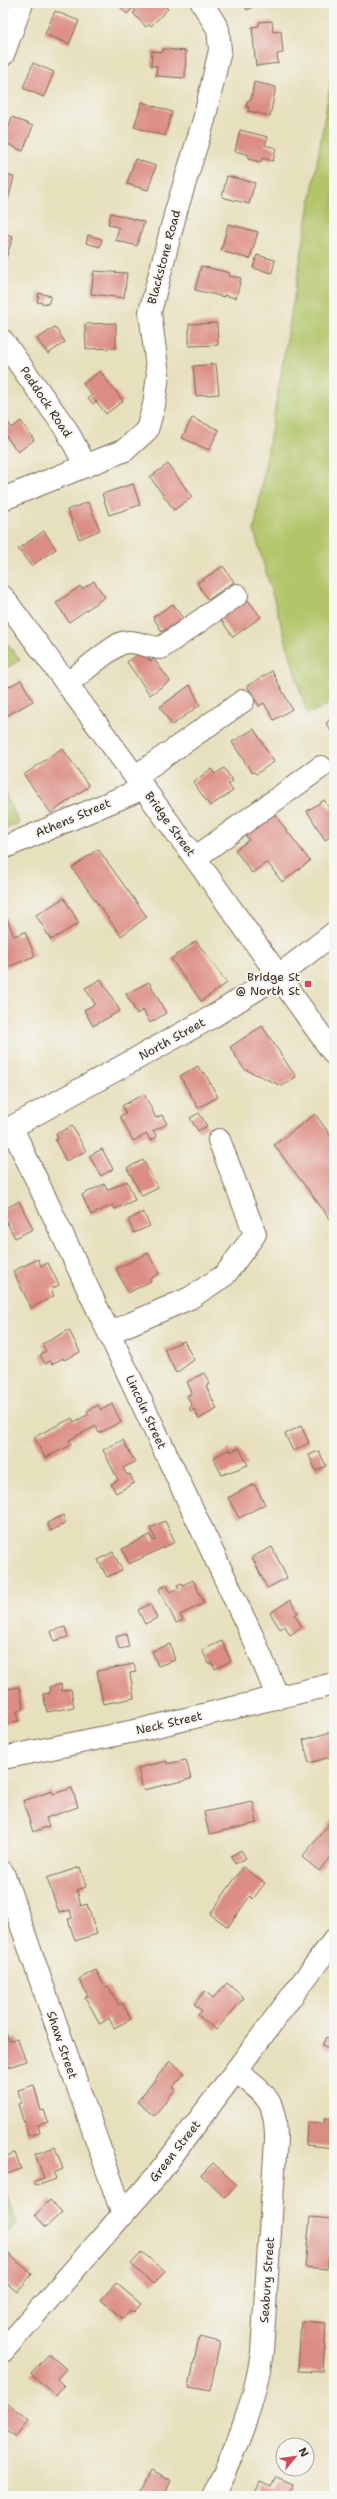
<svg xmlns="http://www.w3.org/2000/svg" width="337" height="2499" viewBox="0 0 337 2499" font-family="'Shantell Sans',sans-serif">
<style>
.green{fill:#b2c569;stroke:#767844}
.building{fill:#dc8d83}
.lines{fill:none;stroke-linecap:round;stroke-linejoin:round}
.minor-casing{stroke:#776a56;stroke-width:24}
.major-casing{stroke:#776a56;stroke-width:24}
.minor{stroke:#fff;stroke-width:22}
.major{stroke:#fff;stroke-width:22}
.poi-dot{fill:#d1495b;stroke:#f6f6f2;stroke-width:1.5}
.labels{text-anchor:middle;stroke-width:4;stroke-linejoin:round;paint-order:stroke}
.street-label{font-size:12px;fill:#3b2a1e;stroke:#f6f6f2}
.poi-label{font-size:12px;fill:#3b2a1e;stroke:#f6f6f2;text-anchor:end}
</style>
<rect width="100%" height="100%" fill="#f6f6f2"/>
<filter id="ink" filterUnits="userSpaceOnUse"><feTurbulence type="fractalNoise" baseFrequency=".025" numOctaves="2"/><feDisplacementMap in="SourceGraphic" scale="8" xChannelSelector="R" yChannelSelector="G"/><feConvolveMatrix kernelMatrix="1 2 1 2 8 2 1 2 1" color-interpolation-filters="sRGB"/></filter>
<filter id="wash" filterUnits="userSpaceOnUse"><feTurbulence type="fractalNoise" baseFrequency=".012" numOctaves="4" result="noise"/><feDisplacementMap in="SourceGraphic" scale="16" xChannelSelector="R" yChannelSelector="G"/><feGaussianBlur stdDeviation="0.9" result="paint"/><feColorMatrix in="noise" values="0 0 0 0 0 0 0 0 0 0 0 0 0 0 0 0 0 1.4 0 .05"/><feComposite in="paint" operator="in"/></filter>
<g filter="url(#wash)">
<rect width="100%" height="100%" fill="#e7e0bd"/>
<path class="green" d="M334 63V702L307 714 254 531Z
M3 638 20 660 3 670Z
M3 790 19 823 3 830Z
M3 2183 17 2223 3 2238Z"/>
<g id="blocks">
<path class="building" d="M120 3H162L168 9 151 26 150 24 146 27 133 13 136 11 133 8 127 14 118 5Z
M243 3H260L247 10Z
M55 11 79 21 69 44 45 34Z
M272 21 273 32 281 31 283 53 277 54 278 63 256 66 252 27 259 26V22Z
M163 49 186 51 185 78 156 76 157 66H151L152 51 163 52Z
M33 63 54 72 44 97 23 88Z
M254 82 276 87 270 116 248 111 249 107H246L248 100H251Z
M142 102 172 112 165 136 134 127Z
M12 117 33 126 23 151 3 142Z
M240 130 268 137 265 145 276 148 273 161 262 158 261 162 248 159 249 155 235 151Z
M135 159 156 166 148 190 127 184Z
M3 174 14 177 5 211 3 210Z
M227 176 255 183 249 204 222 197Z
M111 213 144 222 137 246 115 240 119 228 108 224Z
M228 224 258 232 250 259 221 251Z
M3 234 13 237 5 261 3 260Z
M88 235 102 239 100 247 86 243Z
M257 255 275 260 272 273 253 268Z
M201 266 230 273 229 276 241 278 236 298 224 295V297L195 290Z
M94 271 127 273 124 298 91 294Z
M39 293 51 296 48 304 37 302Z
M116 323V348L86 349 85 324Z
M217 323 218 345 189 346V324Z
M55 327 65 342 48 354 37 339Z
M216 364 219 394 196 396 193 366Z
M100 371 123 401 106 414 96 401 93 404 88 398 92 395 83 384Z
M192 418 219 430 209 450 182 438Z
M7 421 12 428 21 421 34 440 18 452 3 432V424Z
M168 464 192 497 174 510 150 477Z
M133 484 140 505 109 515 102 494Z
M88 502 100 530 79 539 67 510Z
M44 531 56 549 31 566 18 549Z
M223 566 234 582 208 600 197 583Z
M94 581 105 597 69 622 56 603 80 586 82 589Z
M247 599 261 617 233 637 220 618Z
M173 604 183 619 162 632 153 617Z
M143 651 150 661 154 659 170 681 150 695 127 662Z
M272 671 292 709 274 720 264 703 259 706 247 686Z
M21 680 33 701 3 718V690Z
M190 685 200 705 172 725 160 707Z
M334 717V736L326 723Z
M254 729 274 762 256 774 254 772 252 773 232 742Z
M62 748 89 786 51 813 24 775Z
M224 768 233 781 228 784 233 791 210 806 193 782 211 769 215 774Z
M324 800 330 809 334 806V834L325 840 307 811Z
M272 811 310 861 282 882 267 862 252 873 235 850 249 840 244 833Z
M98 849 147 917 121 936 72 868Z
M64 898 79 923 51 940 36 915Z
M3 909 14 936 25 932 35 956 3 969Z
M196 941 227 983 201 1001 171 959Z
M101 979 120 1011 93 1026 84 1010 95 1004 85 988Z
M149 982 166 1013 150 1023 143 1010 137 1014 126 994Z
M262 1026 296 1077 282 1086 244 1069 230 1047Z
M198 1066 202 1073 204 1072 218 1097 198 1108 180 1076Z
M144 1094 156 1118 162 1115 167 1124 153 1131 157 1137 150 1141 147 1134 133 1141 120 1116 126 1113 122 1106Z
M199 1113 207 1126 198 1131 190 1118Z
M315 1114 334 1140V1224L274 1145Z
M72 1126 86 1151 66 1161 55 1140 58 1139 56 1134Z
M102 1149 113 1169 101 1176 89 1156Z
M143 1160 158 1188 142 1196 127 1168Z
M127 1181 135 1200 115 1209 113 1205 91 1215 82 1195 104 1184 107 1190Z
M19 1201 33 1229 15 1238 5 1219 3 1220V1210Z
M143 1212 150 1226 134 1233 128 1220Z
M148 1253 159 1274 150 1279 151 1281 128 1293 116 1269Z
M38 1259 41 1266 48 1263 59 1285 51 1289 54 1296 31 1308 13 1271Z
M69 1330 80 1352 64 1360 63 1358 52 1364 50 1361 45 1364 40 1355 46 1351 42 1344Z
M184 1341 194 1360 176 1373 164 1349Z
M204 1373 210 1384 206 1386 217 1409 199 1419 194 1409 191 1411 189 1408 192 1406 187 1396 192 1393 187 1382Z
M112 1404 121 1422 99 1433 96 1426 69 1440 71 1445 45 1458 34 1437 72 1418 74 1422 89 1414 87 1411 98 1405 101 1410Z
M301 1426 309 1443 293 1451 285 1434Z
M123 1440 135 1462 123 1468 127 1475 130 1474 134 1483 116 1493 111 1484 118 1480 103 1450Z
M239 1448 248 1465 222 1475 213 1458 230 1449 231 1452Z
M319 1451 326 1466 316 1471 309 1455Z
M254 1484 265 1504 239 1518 228 1498Z
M63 1515 66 1523 51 1531 47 1523Z
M165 1521 175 1542 129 1564 122 1549 150 1535 153 1541 156 1540 150 1528Z
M272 1547 287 1578 267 1588 252 1557Z
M113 1552 122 1570 107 1577 98 1560Z
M193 1580 204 1603 180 1615 183 1620 176 1623 159 1589 167 1585 170 1592 179 1588 177 1585 182 1583 183 1585Z
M290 1600 298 1613 295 1615 302 1627 290 1635 285 1626 280 1629 270 1613Z
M150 1604 157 1618 145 1624 138 1610Z
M65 1627 68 1637 54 1641 51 1631Z
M126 1634 129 1647 119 1649 116 1637Z
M222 1641 231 1661 215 1669 212 1663 209 1664 202 1650Z
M170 1644 175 1660 158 1666 152 1651Z
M134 1664 136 1672 130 1673 134 1698 103 1704 97 1671Z
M61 1684 62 1691 71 1689 74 1707 47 1712 43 1694 50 1693 49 1687Z
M19 1687 24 1709 17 1711 19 1721 3 1724V1690Z
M331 1732V1734H334V1756L309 1763 303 1740Z
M186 1760 191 1779 143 1790 138 1768 167 1761V1764Z
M72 1788 78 1807 46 1818 49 1826 33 1832 23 1801 52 1791 53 1794Z
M253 1802 257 1823 209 1834 204 1812Z
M334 1818V1852L319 1871 302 1857Z
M241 1850 246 1858 235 1864 231 1856Z
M80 1867 86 1887 77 1890 81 1906 87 1904 97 1934 75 1941 68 1919 72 1918 70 1910 59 1913 47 1878Z
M243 1867 265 1883 253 1899 250 1896 228 1927 210 1914Z
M96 1970 105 1987 108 1986 119 2005 122 2003 131 2019 114 2028 109 2018 100 2024 85 1997 88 1996 79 1979Z
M227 1983 244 1998 216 2030 198 2015 202 2011 194 2004 205 1991 213 1998Z
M5 2030 9 2041 17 2038 26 2061 6 2068 3 2059Z
M334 2033V2051L322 2045 326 2037 331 2039Z
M170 2061 185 2073 172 2088 175 2090 154 2116 137 2102Z
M34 2085 41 2111 44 2110 48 2122 38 2125 40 2133 28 2136 18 2104 21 2103 18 2090Z
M324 2119H334V2148L306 2145 307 2123 324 2124Z
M55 2147 63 2169 54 2173 56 2179 36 2186 35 2181 44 2178 35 2154Z
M15 2153 21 2169 7 2174 3 2157Z
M213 2163 237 2185 225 2198 201 2175Z
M50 2200 62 2212 46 2227 35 2215Z
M310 2217 333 2219 327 2269 305 2267Z
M3 2249 32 2274 17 2292 3 2280Z
M142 2252 165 2272 153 2284 131 2264Z
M116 2283 141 2304 133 2313 130 2311 123 2319 101 2300Z
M301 2321 326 2323 323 2372 298 2371Z
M199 2337 220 2342 210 2391 189 2387Z
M49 2354 66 2369 57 2379 64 2386 56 2396 31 2374Z
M3 2400 29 2420 16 2437 3 2427Z
M150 2471 171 2481 164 2496H138Z
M276 2477 293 2484 287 2496H254L260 2482 271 2487Z"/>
</g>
</g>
<g filter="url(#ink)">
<use href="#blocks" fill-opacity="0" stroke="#776a56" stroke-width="1"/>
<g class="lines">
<g class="minor-casing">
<path id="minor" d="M3 55 22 3
M3 341 66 429 86 466
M3 499 125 450 147 430 154 405 158 375 150 312 176 211 204 120 220 50 218 29 202 3
M67 684C77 676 113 646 122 643 134 639 148 648 161 648L237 595
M136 776 243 701
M3 848 144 788
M195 858 321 767
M12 1128 255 1642 278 1698
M3 1132 212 1017 278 976 334 933
M109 1333 190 1298 225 1275 255 1234 219 1140
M3 1758 144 1729 334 1684
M3 1873 123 2215
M213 2496C236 2449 255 2404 262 2352L276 2140C276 2099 266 2095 236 2071"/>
</g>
<g class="major-casing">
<path id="major" d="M3 597 195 858 334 1054
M3 2351 159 2173 334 1940"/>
</g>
<use href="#minor" class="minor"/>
<use href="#major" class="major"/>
</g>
</g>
<rect class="poi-dot" x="304" y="980" width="8" height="8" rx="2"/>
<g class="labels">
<g class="street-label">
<text transform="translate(164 257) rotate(-75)" y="4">Blackstone Road</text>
<text transform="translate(46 402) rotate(56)" y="4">Peddock Road</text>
<text transform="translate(73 818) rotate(-23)" y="4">Athens Street</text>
<text transform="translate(170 824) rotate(54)" y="4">Bridge Street</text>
<text transform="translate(172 1039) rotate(-29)" y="4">North Street</text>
<text transform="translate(146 1412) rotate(65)" y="4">Lincoln Street</text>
<text transform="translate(169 1723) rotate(-13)" y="4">Neck Street</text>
<text transform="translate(62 2045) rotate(71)" y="4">Shaw Street</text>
<text transform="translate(175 2151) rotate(-52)" y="4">Green Street</text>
<text transform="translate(267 2280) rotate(-86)" y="4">Seabury Street</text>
</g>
<g class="poi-label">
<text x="300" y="981">Bridge St<tspan x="300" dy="14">@ North St</tspan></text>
</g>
</g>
<rect width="337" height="2499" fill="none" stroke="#f6f6f2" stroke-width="16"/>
<g transform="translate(295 2457) rotate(61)"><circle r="19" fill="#f6f6f2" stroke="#aba49d"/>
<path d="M0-3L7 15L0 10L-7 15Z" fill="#d1495b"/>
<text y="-6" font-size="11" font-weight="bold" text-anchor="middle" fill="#3b2a1e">N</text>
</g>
</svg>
